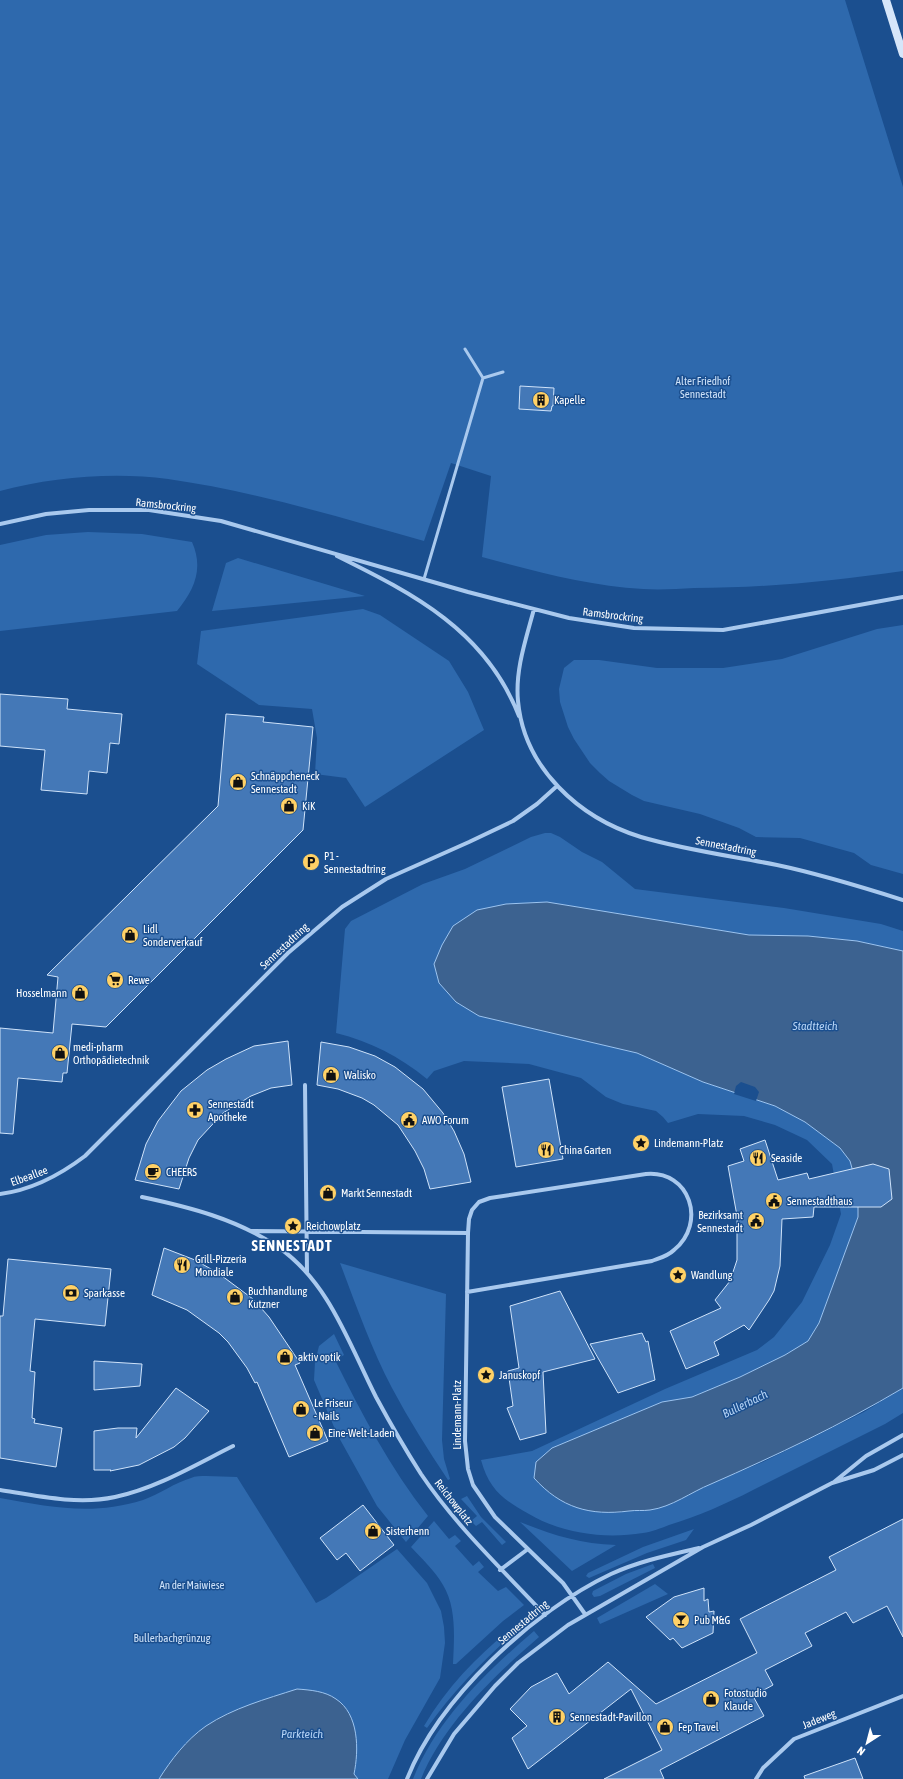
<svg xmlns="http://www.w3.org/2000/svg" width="903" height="1779" viewBox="0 0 903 1779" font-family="'Asap Condensed',sans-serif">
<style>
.green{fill:#2e69ad}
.water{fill:#3c6290;stroke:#9cc4f0}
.pier{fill:#1b4f8f}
.building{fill:#4478b7;stroke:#cfe3fa}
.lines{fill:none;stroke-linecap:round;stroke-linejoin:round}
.lane{stroke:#a9c9ee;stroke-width:3}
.street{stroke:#a9c9ee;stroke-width:4}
.secondary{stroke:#d6e6fa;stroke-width:8}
.labels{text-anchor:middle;stroke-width:3;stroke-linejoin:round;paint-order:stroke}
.park-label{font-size:11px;fill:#cfe3fa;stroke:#1b4f8f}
.poi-label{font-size:11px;fill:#fff;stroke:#1b4f8f;text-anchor:start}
.street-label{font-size:11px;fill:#fff;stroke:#1b4f8f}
.water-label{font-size:12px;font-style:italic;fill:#b5d3f5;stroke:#1b4f8f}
.district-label{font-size:15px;font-weight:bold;letter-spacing:1px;fill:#fff;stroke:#1b4f8f}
</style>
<rect width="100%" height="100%" fill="#1b4f8f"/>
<path class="green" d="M0 0H845L903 187V571C832 581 766 588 694 588 677 589 660 590 643 589 589 586 534 571 482 557L491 476 451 463 424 541C342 518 253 491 168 479 113 472 53 477 0 491Z
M88 532 142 534 192 542C204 569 194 590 177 611L0 631V545L46 535Z
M238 558 365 596 212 611 226 563Z
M363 609 380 615 449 661 468 692 484 730 365 807 346 778 315 774 317 738 312 709 259 705 197 664 201 631Z
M903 625V874L871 865 854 853 800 838 756 837 739 828 700 814 644 801 632 795 609 781 600 773 590 763 574 739 568 727 560 702 559 689 564 668 574 660H599L657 668H723L782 659 877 629Z
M545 833H551L560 837 582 852 602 862 635 889 784 908 881 924 903 931V951L857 941 808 936 749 935 547 902 506 904 479 1016 637 1053 703 1082 775 1106 805 1122 840 1148 850 1161 858 1190V1217L819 1323 808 1341 785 1355 740 1377 692 1397 662 1402 552 1448 616 1513 667 1505 709 1484 763 1462 864 1412 903 1388V1413L885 1424C841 1446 797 1468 753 1490 726 1504 698 1516 669 1525 661 1528 652 1532 643 1533 605 1539 563 1534 529 1514 504 1500 489 1490 481 1460L532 1451 665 1389 757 1350 774 1337 802 1302 830 1245 841 1214 832 1164 807 1140 775 1125 744 1116 698 1114 668 1123 663 1117 656 1111 623 1104 606 1097 581 1078 529 1064 464 1061 434 1071 427 1079C399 1056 371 1042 336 1033L345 929 351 921 423 884 465 869 531 837Z
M340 1263 446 1294 442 1440 444 1459 450 1479 448 1480C428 1450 409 1420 392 1388 371 1348 356 1305 340 1263Z
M334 1334 344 1355 335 1360C362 1414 390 1468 428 1516L406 1542 377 1506 337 1434 314 1380 315 1362 319 1346Z
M206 1476 237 1477 316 1603 326 1598 397 1549 427 1583 441 1611 444 1627 445 1643 440 1678 405 1740 388 1779H0V1498C51 1507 92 1516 143 1500 160 1494 174 1483 191 1478 195 1476 201 1476 206 1476Z
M467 1496 481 1517 506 1542 502 1545 482 1522 476 1526 471 1521 477 1516 461 1499Z
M434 1521 449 1539 455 1535 461 1541 455 1546 473 1566 479 1561 484 1567 478 1572 498 1591 506 1587 524 1605 503 1621 456 1664H453C454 1639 457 1608 443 1585 435 1571 422 1559 411 1547Z
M520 1522C553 1535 580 1544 616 1545L572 1571Z
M694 1529 686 1540 647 1553 589 1578 586 1576 588 1573 643 1547Z
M653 1564 655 1568 600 1596 594 1597 592 1594 593 1591 626 1574Z
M655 1584 668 1594 600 1624 597 1618Z
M526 1617 529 1619C491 1653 456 1687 427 1728L424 1726C450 1682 485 1648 526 1617Z
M534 1631 539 1637C495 1675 443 1724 421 1779H413C437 1719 486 1672 534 1631Z"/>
<path class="water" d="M547 902 749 935 808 936 857 941 903 951V1388C841 1425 777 1455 711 1484 691 1492 672 1507 650 1510 643 1511 636 1510 629 1511 590 1516 561 1508 534 1478L536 1462 552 1448 662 1402 692 1397 740 1377 785 1355 808 1341 819 1323 858 1217V1190L850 1161 840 1148 805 1122 775 1106 703 1082 637 1053 479 1016 456 1002 439 983 434 964 442 945 453 926 477 910 506 904Z
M297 1689C310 1690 325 1691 336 1699 359 1714 359 1750 354 1774L358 1779H159C171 1760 186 1740 206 1726 233 1708 266 1699 297 1689Z"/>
<path class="pier" d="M741 1082 755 1087 759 1092 756 1101 734 1094 736 1086Z"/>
<path class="building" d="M520 386 554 388 553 406H552L551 411 519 409Z
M0 694 68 699 67 709 122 714 119 744 110 743 107 773 89 771 87 794 41 790 45 750 0 746Z
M226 714 264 717 263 722 313 727 303 830 106 1027 72 1024 67 1073H63L62 1082 18 1078 13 1134 0 1133V1028L53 1033 58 977 47 975 218 806Z
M288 1041 292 1085 271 1088 251 1096 223 1113 198 1140 189 1158 179 1189 135 1180 146 1144 158 1121 181 1091 207 1070 226 1059 254 1046Z
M321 1042 349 1047 375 1056 395 1067 423 1089 443 1113 454 1131 464 1154 471 1182 430 1189 424 1169 415 1151 398 1125 374 1105 362 1098 338 1089 317 1085Z
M549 1079 563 1159 516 1167 502 1087Z
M765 1140 778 1180 807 1173 809 1179 873 1164 889 1169 892 1199 881 1207H814L813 1217 782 1219 780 1266 774 1291 769 1300 749 1330 744 1325 714 1342 719 1355 686 1369 670 1331 721 1308 715 1300 730 1281 737 1260V1216L728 1166 744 1161 740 1149Z
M164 1248 195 1260 218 1273 253 1299 269 1317 300 1363 295 1365 328 1441 289 1457 257 1382 255 1383 247 1368 228 1342 219 1333 187 1310 152 1295Z
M8 1259 111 1269 105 1326 35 1319 30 1371 35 1372 32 1418 35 1419 34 1423 62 1428 56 1467 0 1458V1316H3Z
M560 1291 595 1359 543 1372 546 1433 520 1440 507 1408 513 1406 508 1371 519 1368 510 1306Z
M642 1333 646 1342 648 1341 655 1380 618 1393 590 1344Z
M94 1361 142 1364 140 1386 94 1390Z
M176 1388 209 1411 185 1438 174 1447 139 1465 110 1471 111 1470H94V1431L118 1428H137L136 1438Z
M363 1505 394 1545 360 1571 346 1553 337 1560 320 1538Z
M903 1519V1637L887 1606 853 1623 846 1612 805 1633 812 1646 765 1670 773 1685 753 1696 764 1716 660 1770 664 1779H604L662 1750 631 1689 528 1769 512 1738 527 1726 510 1709 531 1687 557 1673 569 1694 608 1662 656 1704 757 1653 740 1619 836 1570 829 1557Z
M704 1588V1601L708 1599 709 1612 714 1611 713 1633 682 1648 673 1638 670 1640 646 1617 674 1597Z
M855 1758 863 1779H805L804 1776Z"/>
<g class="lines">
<path class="lane" d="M483 378 503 372
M424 579 483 378 465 349"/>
<path class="street" d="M0 524 46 514 89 510H149L221 521 468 592 569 618 634 628 723 630 903 597
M337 556C414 594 486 631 519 716
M534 609C526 639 515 670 518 701 524 768 579 818 641 837 685 850 732 856 777 865 820 874 862 887 903 900
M305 1085 307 1272
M0 1194C32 1190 60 1175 85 1156L288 953 342 907 386 879 469 842 513 821 537 804 557 786
M142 1197C189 1207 237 1219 278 1247 329 1282 349 1344 376 1397 390 1423 405 1449 421 1474 456 1526 502 1569 545 1615
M251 1231 468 1233
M467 1292 652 1261C660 1258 668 1256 674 1250 707 1223 690 1170 646 1174L490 1198 479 1202 472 1210 469 1219 468 1233 465 1441 468 1469 473 1485 495 1517 563 1583 585 1614
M834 1482 866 1456 903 1435
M0 1490C37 1496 78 1505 115 1497 157 1488 195 1465 233 1446
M500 1570 528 1549
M407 1779C439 1698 533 1611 611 1574 639 1561 669 1555 699 1548
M427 1779 454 1734 495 1686 518 1663 568 1625 703 1547 751 1525 832 1483 874 1470 903 1455
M756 1779 763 1768 794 1739 903 1696"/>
<path class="secondary" d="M886 0 903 54"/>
</g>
<defs>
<g id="building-disc" transform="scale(0.9)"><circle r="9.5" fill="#ffd166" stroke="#1b4f8f"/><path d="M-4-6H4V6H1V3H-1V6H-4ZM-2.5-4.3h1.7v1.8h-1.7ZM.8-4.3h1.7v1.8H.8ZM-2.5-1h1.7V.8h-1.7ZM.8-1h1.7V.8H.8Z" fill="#111"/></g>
<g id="shop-disc" transform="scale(0.9)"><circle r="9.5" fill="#ffd166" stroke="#1b4f8f"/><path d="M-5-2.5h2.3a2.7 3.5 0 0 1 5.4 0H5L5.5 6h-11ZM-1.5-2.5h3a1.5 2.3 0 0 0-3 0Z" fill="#111"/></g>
<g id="parking-disc" transform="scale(0.9)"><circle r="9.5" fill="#ffd166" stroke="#1b4f8f"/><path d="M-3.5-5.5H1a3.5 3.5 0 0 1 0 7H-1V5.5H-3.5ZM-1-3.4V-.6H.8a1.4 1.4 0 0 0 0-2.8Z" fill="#111"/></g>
<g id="supermarket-disc" transform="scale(0.9)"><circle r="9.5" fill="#ffd166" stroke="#1b4f8f"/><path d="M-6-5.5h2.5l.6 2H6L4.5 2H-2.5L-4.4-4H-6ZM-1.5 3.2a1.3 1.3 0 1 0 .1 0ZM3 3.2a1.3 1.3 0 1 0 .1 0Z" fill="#111"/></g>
<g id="pharmacy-disc" transform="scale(0.9)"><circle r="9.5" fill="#ffd166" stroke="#1b4f8f"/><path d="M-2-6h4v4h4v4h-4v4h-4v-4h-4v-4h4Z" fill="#111"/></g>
<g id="civic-disc" transform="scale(0.9)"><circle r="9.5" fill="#ffd166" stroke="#1b4f8f"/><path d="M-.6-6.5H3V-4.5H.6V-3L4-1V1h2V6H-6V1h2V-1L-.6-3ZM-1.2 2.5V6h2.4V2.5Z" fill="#111"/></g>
<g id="sight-disc" transform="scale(0.9)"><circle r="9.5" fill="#ffd166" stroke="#1b4f8f"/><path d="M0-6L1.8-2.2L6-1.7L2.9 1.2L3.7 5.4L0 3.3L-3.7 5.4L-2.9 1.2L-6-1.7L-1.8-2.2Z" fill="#111"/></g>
<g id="restaurant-disc" transform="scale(0.9)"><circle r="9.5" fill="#ffd166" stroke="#1b4f8f"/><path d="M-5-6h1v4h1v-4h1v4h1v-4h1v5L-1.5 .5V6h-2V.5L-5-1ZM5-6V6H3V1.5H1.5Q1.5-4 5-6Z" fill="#111"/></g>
<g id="cafe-disc" transform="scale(0.9)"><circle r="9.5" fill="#ffd166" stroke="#1b4f8f"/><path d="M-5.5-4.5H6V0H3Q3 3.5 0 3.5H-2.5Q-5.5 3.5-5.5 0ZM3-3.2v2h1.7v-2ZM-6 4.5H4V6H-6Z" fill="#111"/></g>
<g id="bank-disc" transform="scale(0.9)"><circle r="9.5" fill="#ffd166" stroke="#1b4f8f"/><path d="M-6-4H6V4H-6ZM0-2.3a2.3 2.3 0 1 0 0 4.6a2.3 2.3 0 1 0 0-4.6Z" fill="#111"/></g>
<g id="bar-disc" transform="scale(0.9)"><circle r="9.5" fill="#ffd166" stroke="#1b4f8f"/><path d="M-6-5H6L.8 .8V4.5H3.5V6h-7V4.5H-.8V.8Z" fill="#111"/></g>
</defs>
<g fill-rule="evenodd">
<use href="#building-disc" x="541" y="400"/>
<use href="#shop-disc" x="238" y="782"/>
<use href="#shop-disc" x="289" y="806"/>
<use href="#parking-disc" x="311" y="862"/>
<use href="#shop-disc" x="130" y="935"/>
<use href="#supermarket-disc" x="115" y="980"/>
<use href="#shop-disc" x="80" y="993"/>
<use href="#shop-disc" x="60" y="1053"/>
<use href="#shop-disc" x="331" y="1075"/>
<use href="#pharmacy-disc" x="195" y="1110"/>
<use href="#civic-disc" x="409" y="1120"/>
<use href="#sight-disc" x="641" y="1143"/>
<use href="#restaurant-disc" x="546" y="1150"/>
<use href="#restaurant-disc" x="758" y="1158"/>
<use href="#cafe-disc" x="153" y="1172"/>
<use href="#shop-disc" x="328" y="1193"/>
<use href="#civic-disc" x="774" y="1201"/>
<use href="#civic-disc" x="756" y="1221"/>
<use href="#sight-disc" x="293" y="1226"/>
<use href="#restaurant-disc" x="182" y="1265"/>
<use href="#sight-disc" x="678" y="1275"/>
<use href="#bank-disc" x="71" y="1293"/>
<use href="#shop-disc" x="235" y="1297"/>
<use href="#shop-disc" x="285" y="1357"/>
<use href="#sight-disc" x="486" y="1375"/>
<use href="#shop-disc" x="301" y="1409"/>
<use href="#shop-disc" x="315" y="1433"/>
<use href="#shop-disc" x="373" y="1531"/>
<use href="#bar-disc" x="681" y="1620"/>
<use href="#shop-disc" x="711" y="1699"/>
<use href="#building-disc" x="557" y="1717"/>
<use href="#shop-disc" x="665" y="1727"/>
</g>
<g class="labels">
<g class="park-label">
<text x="703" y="385">Alter Friedhof<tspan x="703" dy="13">Sennestadt</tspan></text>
<text x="192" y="1589">An der Maiwiese</text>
<text x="172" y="1642">Bullerbachgrünzug</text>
</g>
<g class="poi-label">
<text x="554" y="404">Kapelle</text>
<text x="251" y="780">Schnäppcheneck<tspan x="251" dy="13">Sennestadt</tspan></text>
<text x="302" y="810">KiK</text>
<text x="324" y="860">P1 -<tspan x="324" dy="13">Sennestadtring</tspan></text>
<text x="143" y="933">Lidl<tspan x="143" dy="13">Sonderverkauf</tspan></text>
<text x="128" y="984">Rewe</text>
<text x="67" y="997" text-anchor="end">Hosselmann</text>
<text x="73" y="1051">medi-pharm<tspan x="73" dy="13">Orthopädietechnik</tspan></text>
<text x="344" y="1079">Walisko</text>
<text x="208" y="1108">Sennestadt<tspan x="208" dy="13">Apotheke</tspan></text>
<text x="422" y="1124">AWO Forum</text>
<text x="654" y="1147">Lindemann-Platz</text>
<text x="559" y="1154">China Garten</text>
<text x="771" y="1162">Seaside</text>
<text x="166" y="1176">CHEERS</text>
<text x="341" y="1197">Markt Sennestadt</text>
<text x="787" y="1205">Sennestadthaus</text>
<text x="743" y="1219" text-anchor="end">Bezirksamt<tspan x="743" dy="13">Sennestadt</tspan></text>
<text x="306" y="1230">Reichowplatz</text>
<text x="195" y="1263">Grill-Pizzeria<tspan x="195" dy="13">Mondiale</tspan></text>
<text x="691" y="1279">Wandlung</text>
<text x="248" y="1295">Buchhandlung<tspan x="248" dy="13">Kutzner</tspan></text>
<text x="84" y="1297">Sparkasse</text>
<text x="298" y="1361">aktiv optik</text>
<text x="499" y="1379">Januskopf</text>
<text x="314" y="1407">Le Friseur<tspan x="314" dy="13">- Nails</tspan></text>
<text x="328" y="1437">Eine-Welt-Laden</text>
<text x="386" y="1535">Sisterhenn</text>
<text x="694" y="1624">Pub M&amp;G</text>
<text x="724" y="1697">Fotostudio<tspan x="724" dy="13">Klaude</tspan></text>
<text x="570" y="1721">Sennestadt-Pavillon</text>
<text x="678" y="1731">Fep Travel</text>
</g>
<g class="street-label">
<text transform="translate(166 505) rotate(6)" y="4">Ramsbrockring</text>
<text transform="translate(613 615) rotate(7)" y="4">Ramsbrockring</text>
<text transform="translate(726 846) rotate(11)" y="4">Sennestadtring</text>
<text transform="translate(284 946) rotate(-43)" y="4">Sennestadtring</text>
<text transform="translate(29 1176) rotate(-20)" y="4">Elbeallee</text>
<text transform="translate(457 1415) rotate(-90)" y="4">Lindemann-Platz</text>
<text transform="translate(454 1502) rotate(52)" y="4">Reichowplatz</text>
<text transform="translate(523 1622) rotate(-40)" y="4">Sennestadtring</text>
<text transform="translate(819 1719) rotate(-22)" y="4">Jadeweg</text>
</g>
<g class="water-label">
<text x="815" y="1030">Stadtteich</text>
<text transform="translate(745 1404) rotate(-26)" y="4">Bullerbach</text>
<text x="302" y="1738">Parkteich</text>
</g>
<g class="district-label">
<text x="292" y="1251">SENNESTADT</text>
</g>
</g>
<g transform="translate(867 1743) rotate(216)" stroke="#1b4f8f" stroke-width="3" paint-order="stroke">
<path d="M0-3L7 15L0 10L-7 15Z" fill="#ffffff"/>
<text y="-6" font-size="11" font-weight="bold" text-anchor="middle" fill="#ffffff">N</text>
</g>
</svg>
